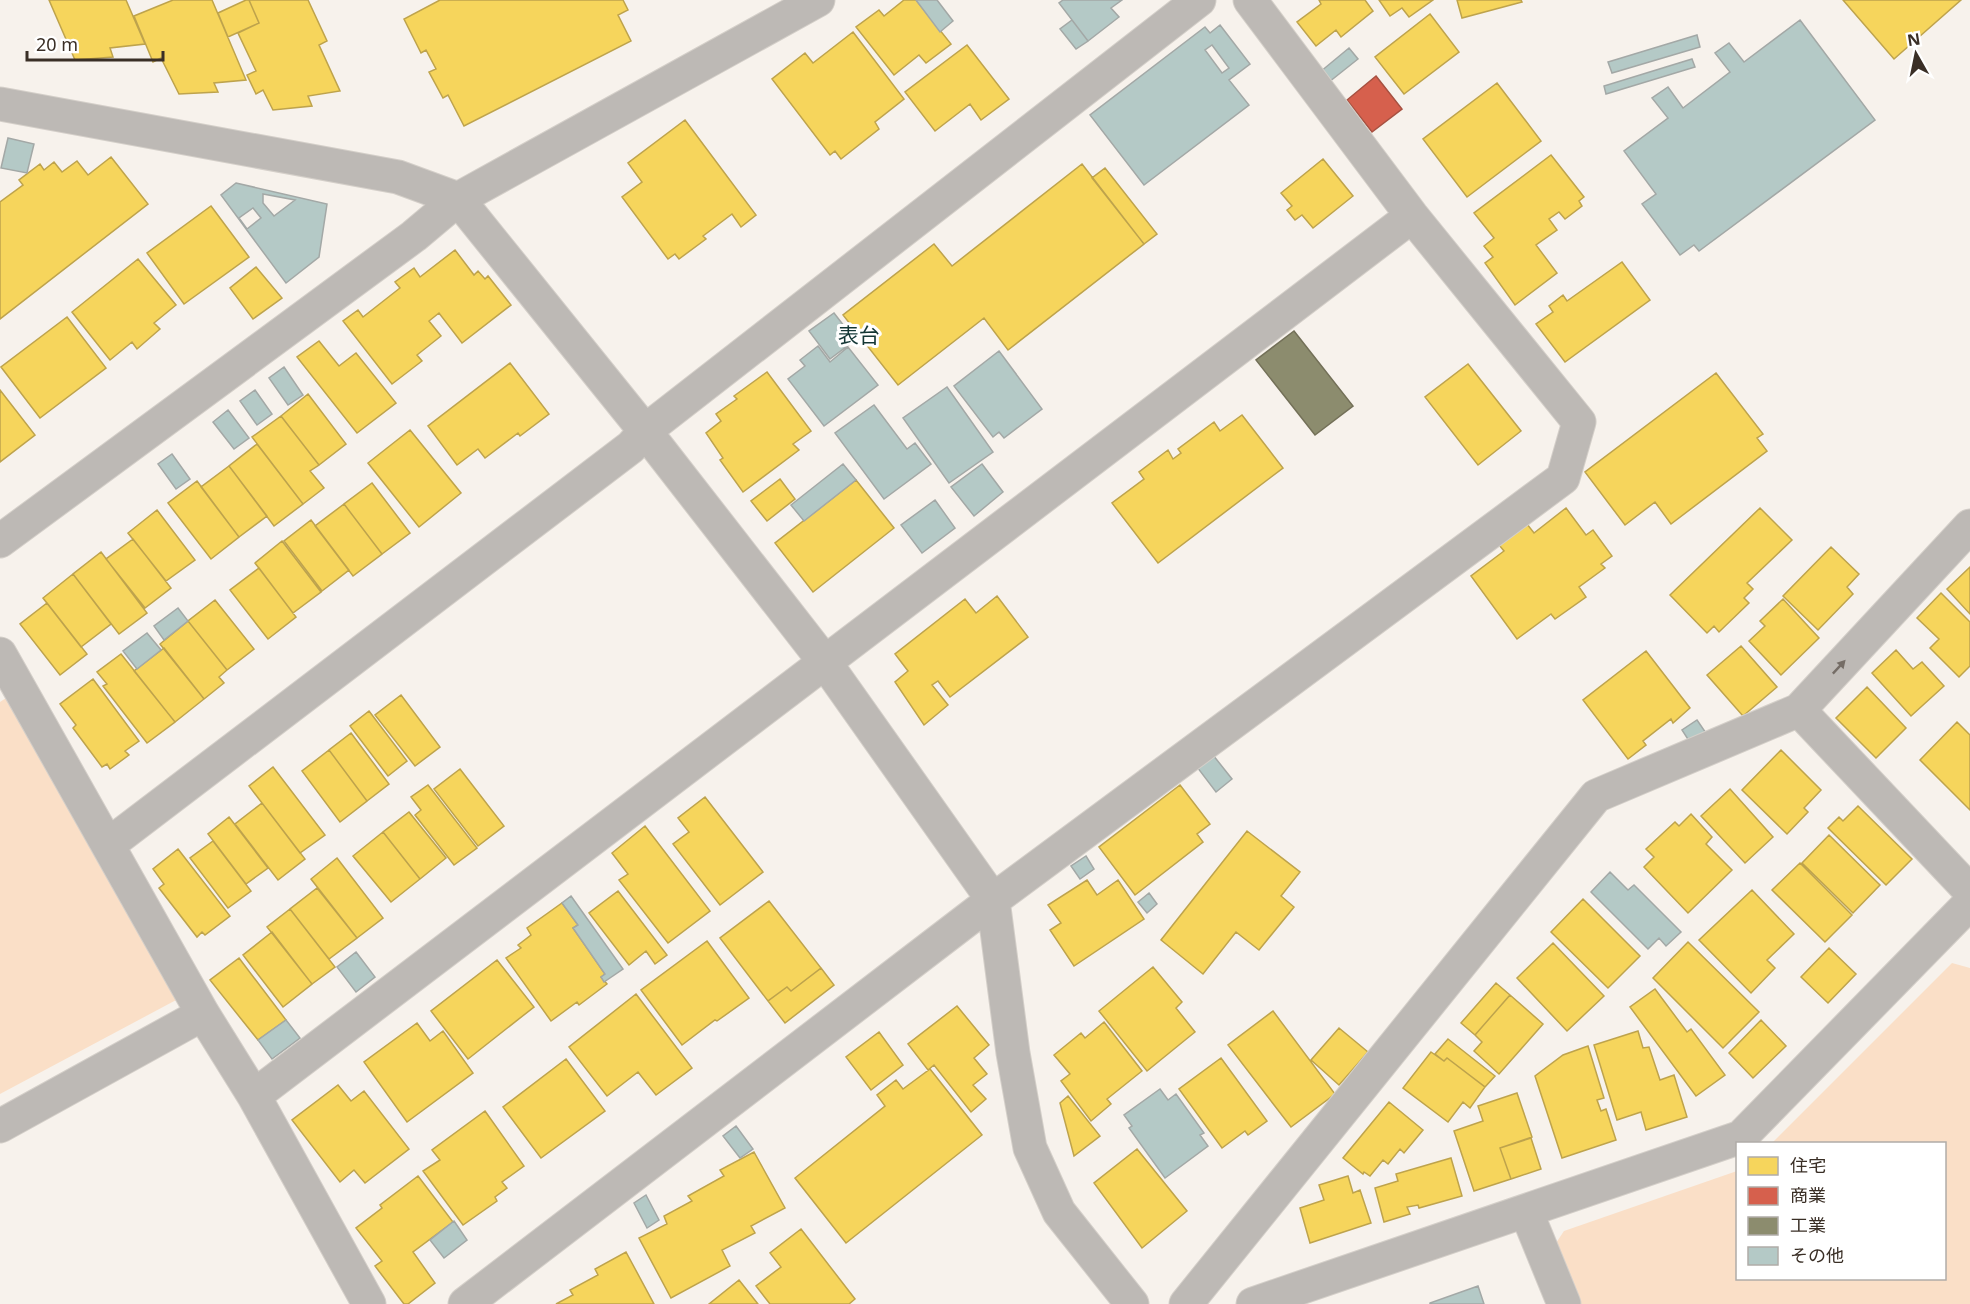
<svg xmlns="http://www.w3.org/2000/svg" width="1970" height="1304" viewBox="0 0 1970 1304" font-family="'Noto Sans','Noto Sans JP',sans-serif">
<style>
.green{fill:#fadfc7}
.homes{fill:#f6d55c;stroke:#bea34c;stroke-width:1.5}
.shops{fill:#d6604d;stroke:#a75141;stroke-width:1.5}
.industry{fill:#8c8c6e;stroke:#737058;stroke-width:1.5}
.building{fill:#b4c9c6;stroke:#a3a8a6;stroke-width:1.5;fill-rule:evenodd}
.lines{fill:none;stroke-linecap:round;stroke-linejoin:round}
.minor-casing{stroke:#d4cfc9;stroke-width:35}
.minor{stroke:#bdb9b5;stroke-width:33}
.oneway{fill:#756d66}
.labels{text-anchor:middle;stroke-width:6;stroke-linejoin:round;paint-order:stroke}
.quarter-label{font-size:21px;fill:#133635;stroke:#fff}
</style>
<rect width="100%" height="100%" fill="#f7f2ec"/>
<path class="green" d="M6 698 178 999 0 1094V702Z
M1952 963 1970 968V1304H1580L1556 1243 1564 1231 1737 1171 1738 1278H1944V1144L1772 1143Z"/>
<path class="homes" d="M49 0H126L145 44 110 48 113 57 75 60Z
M173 0H212L246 80 214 83 218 92 179 94 161 58 153 62 134 16Z
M246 0H249L259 23 228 37 218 13Z
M249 0H308L327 41 319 45 340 91 308 96 312 106 273 110 263 90 256 94 247 75 256 71 238 33 259 23Z
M440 0H623L628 10 618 15 631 41 464 126 448 95 443 98 429 72 436 69 426 50 421 53 404 19Z
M904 0H916L951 44 926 63 919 55 894 75 856 27 879 10 884 16Z
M1319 0H1365L1373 11 1341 37 1336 30 1316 46 1297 22 1321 4Z
M1379 0H1433L1409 17 1402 8 1390 16Z
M1457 0H1521L1522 2 1462 18Z
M1843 0H1961L1894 59Z
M1430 14 1459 52 1404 94 1375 57Z
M853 32 904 99 875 122 879 129 841 159 835 151 830 155 772 79 805 53 813 63Z
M967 45 1009 99 981 120 970 104 935 131 905 92Z
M1497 83 1541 141 1467 197 1423 139Z
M685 120 756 215 741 227 732 214 703 236 706 239 679 259 675 254 668 259 622 197 642 182 628 163Z
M1551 155 1584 197 1579 201 1582 206 1565 219 1559 212 1549 219 1557 230 1536 245 1557 273 1515 305 1485 263 1493 257 1484 246 1494 238 1474 213Z
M111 157 148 204 0 319V202L23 185 19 180 40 164 44 170 54 162 62 172 77 161 88 175Z
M1323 159 1353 196 1313 228 1302 215 1295 220 1287 210 1292 206 1281 193Z
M1082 164 1144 244 1008 350 984 318 898 385 843 315 934 244 952 266Z
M1105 168 1157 234 1144 244 1092 178Z
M211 206 249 257 184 304 147 253Z
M455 250 474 275 478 271 485 279 488 276 511 305 462 343 439 313 429 321 441 336 417 355 422 361 392 384 343 321 358 310 363 317 400 288 395 282 414 268 420 277Z
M138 259 176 305 154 323 160 329 137 349 132 342 110 360 72 312Z
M1622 262 1650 300 1565 362 1536 324 1553 312 1549 306 1563 295 1567 301Z
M256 267 282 298 253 319 230 288Z
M67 317 106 368 40 418 1 367Z
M319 341 339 366 356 353 396 403 357 433 297 357Z
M510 363 549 414 520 436 518 433 485 458 478 449 457 465 428 426Z
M1468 364 1521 431 1478 465 1425 397Z
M767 372 811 431 793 444 799 450 743 492 720 460 723 458 706 433 721 421 716 414 737 399 734 396Z
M1716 373 1763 434 1757 438 1767 451 1671 524 1655 502 1625 525 1585 472Z
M0 390 35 435 0 462Z
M308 394 346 444 319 465 281 416Z
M1242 415 1283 468 1158 563 1112 503 1144 479 1139 472 1168 450 1173 459 1181 453 1178 449 1214 422 1220 431Z
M281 416 319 465 310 471 324 488 303 504 252 437Z
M410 430 461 493 419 527 368 463Z
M257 444 303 504 274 526 229 466Z
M229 466 267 516 239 537 201 487Z
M780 479 795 499 767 521 751 501Z
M856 480 894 528 813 592 775 543Z
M197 481 239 537 211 559 168 503Z
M372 483 410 533 382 554 344 504Z
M344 504 382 554 353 576 315 526Z
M1566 508 1586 535 1593 530 1612 556 1601 564 1605 568 1579 587 1586 597 1555 619 1551 614 1517 639 1471 576 1504 551 1499 545 1527 524 1534 533Z
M1760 508 1792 540 1747 583 1753 589 1744 598 1749 603 1719 632 1714 626 1707 633 1670 595Z
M157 510 195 560 166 581 128 533Z
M311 520 349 570 322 591 284 541Z
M133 539 171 588 145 608 106 559Z
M282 541 321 592 293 613 255 563Z
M1831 547 1859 574 1847 587 1853 594 1818 630 1783 596Z
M101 552 147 613 119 634 73 574Z
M1970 567V614L1947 589Z
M259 568 296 617 268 639 230 590Z
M73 574 111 624 81 647 43 598Z
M1941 593 1970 622V666L1959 677 1930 648 1939 639 1917 618Z
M997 596 1028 637 950 697 938 681 932 685 948 705 924 725 895 682 908 671 895 654 965 599 976 613Z
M1783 599 1819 638 1781 675 1749 641 1765 626 1760 621Z
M215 600 254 649 227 670 188 621Z
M47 603 87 654 60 675 20 624Z
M188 621 227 670 219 677 224 683 204 699 160 644Z
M1741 646 1777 687 1743 716 1707 675Z
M164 648 204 699 175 722 134 671Z
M1896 650 1913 669 1922 662 1944 686 1911 716 1872 673Z
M1646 651 1690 708 1673 723 1671 719 1643 741 1646 745 1628 759 1583 700Z
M121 654 175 722 147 743 103 686 107 684 97 672Z
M93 679 139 741 125 751 129 755 110 769 107 764 102 767 73 728 76 725 60 704Z
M1867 687 1906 728 1876 758 1836 718Z
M401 695 440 747 415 766 375 715Z
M369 711 407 761 388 776 350 726Z
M1957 722 1970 735V810L1920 760Z
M351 733 389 784 367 801 329 750Z
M329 750 367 801 340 822 302 771Z
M1781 750 1821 790 1804 808 1808 812 1787 834 1742 790Z
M273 767 325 835 300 853 249 786Z
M460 769 504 826 478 846 434 789Z
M428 785 477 848 454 865 415 815 421 810 411 797Z
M1180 785 1210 824 1197 834 1203 842 1135 895 1099 847Z
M1730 789 1773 837 1745 863 1701 816Z
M705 797 763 872 720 905 673 844 689 832 678 818Z
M262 803 305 859 278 880 235 824Z
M1858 806 1912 859 1886 885 1828 828 1839 817 1843 821Z
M409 812 446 858 420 879 383 832Z
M1691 814 1712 837 1706 844 1732 870 1688 913 1644 867 1654 857 1646 849 1675 822 1679 826Z
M229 817 268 868 246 884 208 834Z
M645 826 710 911 668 943 619 880 628 874 612 853Z
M1247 831 1300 872 1281 896 1294 907 1259 950 1236 932 1203 974 1161 940Z
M383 832 420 879 391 902 353 856Z
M1829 835 1880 885 1853 913 1802 863Z
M213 841 251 891 228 908 190 858Z
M178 849 230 916 205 935 202 932 197 937 159 888 164 884 153 869Z
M337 858 383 918 357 938 311 879Z
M1800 863 1852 915 1825 942 1772 890Z
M1087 880 1097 895 1118 880 1144 919 1074 966 1050 930 1061 923 1048 905Z
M317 888 357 938 329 959 290 909Z
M1752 890 1794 934 1767 960 1775 968 1751 993 1699 940Z
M618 891 667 955 655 964 646 951 629 965 589 913Z
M1583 899 1640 956 1608 988 1551 932Z
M769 901 821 968 791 991 787 987 768 1001 720 938Z
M562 903 578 925 573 928 605 974 601 977 607 984 579 1005 577 1002 551 1021 506 958 521 948 518 945 531 935 527 928Z
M290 909 335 967 312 984 267 927Z
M272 932 312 984 283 1007 243 955Z
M707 941 749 998 717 1021 715 1020 682 1045 641 990Z
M1688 942 1759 1012 1723 1048 1653 978Z
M1553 943 1604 996 1567 1031 1517 978Z
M1829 948 1856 974 1828 1003 1801 977Z
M239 958 286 1020 258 1040 210 980Z
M497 960 534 1007 468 1059 431 1011Z
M1153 967 1182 1002 1176 1008 1195 1032 1147 1071 1099 1011Z
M821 968 834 985 785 1023 768 1001 787 987 791 991Z
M1496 983 1510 995 1475 1035 1461 1023Z
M1655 989 1687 1032 1691 1029 1725 1075 1696 1096 1630 1007Z
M636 994 692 1068 656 1095 638 1072 607 1096 569 1047Z
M1510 995 1543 1024 1499 1074 1474 1051 1482 1042 1475 1035Z
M957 1006 989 1045 974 1058 987 1074 973 1085 986 1099 971 1112 934 1065 928 1070 908 1044Z
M1273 1011 1335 1094 1291 1127 1228 1045Z
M1761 1020 1786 1046 1753 1078 1729 1053Z
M1104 1022 1142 1071 1107 1099 1111 1104 1091 1121 1061 1081 1070 1074 1054 1055 1081 1033 1085 1038Z
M417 1023 430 1041 443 1031 473 1073 407 1122 364 1062Z
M1339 1028 1368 1052 1339 1085 1311 1060Z
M1638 1031 1643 1048 1649 1047 1660 1080 1674 1075 1687 1117 1646 1130 1641 1112 1617 1120 1594 1045Z
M879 1032 903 1065 871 1090 846 1057Z
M1448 1039 1495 1076 1485 1087 1447 1058 1444 1061 1435 1054Z
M1588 1046 1604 1098 1597 1100 1601 1111 1606 1109 1616 1140 1562 1158 1535 1076 1563 1055Z
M1431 1052 1444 1061 1447 1058 1485 1087 1470 1108 1463 1102 1448 1122 1403 1088Z
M1221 1058 1267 1121 1248 1135 1245 1131 1222 1148 1179 1089Z
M566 1059 605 1111 541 1158 503 1107Z
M930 1069 982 1135 846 1243 795 1178 885 1106 877 1095 896 1080 903 1089Z
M338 1085 351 1101 364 1091 409 1149 365 1183 354 1170 340 1182 292 1120Z
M1517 1093 1532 1137 1500 1148 1511 1179 1474 1191 1454 1131 1483 1121 1478 1106Z
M1068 1096 1100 1136 1074 1156 1060 1103Z
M1389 1102 1423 1130 1404 1153 1400 1149 1388 1164 1383 1160 1370 1176 1364 1172 1363 1174 1343 1158Z
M485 1111 524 1166 502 1182 507 1188 495 1197 497 1201 463 1225 423 1171 440 1160 432 1150Z
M1531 1138 1541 1169 1511 1179 1500 1148Z
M1137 1149 1187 1211 1142 1248 1094 1183Z
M754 1152 785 1208 751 1226 755 1233 722 1250 730 1266 671 1298 639 1238 667 1224 664 1216 692 1201 688 1196 724 1176 720 1170Z
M1451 1158 1462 1196 1419 1208 1418 1205 1407 1207 1410 1214 1384 1222 1375 1188 1398 1181 1396 1174Z
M418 1176 453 1222 413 1252 435 1283 408 1304H404L375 1266 382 1261 356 1228 382 1208 380 1205Z
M1348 1176 1353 1193 1360 1190 1371 1223 1310 1243 1300 1208 1324 1200 1319 1185Z
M801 1229 855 1299 849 1304H770L756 1286 781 1267 770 1253Z
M626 1252 654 1304H556L573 1295 570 1290 598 1275 595 1269Z
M739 1280 758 1304H709Z"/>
<path class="shops" d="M1376 76 1402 109 1372 132 1347 100Z"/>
<path class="industry" d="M1294 331 1353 406 1315 435 1256 360Z"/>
<path class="building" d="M916 0H937L953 21 940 32Z
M1063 0H1122L1111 8 1119 17 1088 41 1059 3Z
M1072 20 1088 41 1076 49 1060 29Z
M1800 20 1875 120 1699 251 1694 245 1680 255 1642 204 1656 194 1624 151 1668 118 1652 98 1668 87 1683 108 1730 72 1715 53 1729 43 1744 62Z
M1220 25 1250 64 1229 80 1249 105 1144 185 1090 115 1205 27 1210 33ZM1212 45 1229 68 1222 73 1205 50Z
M1697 35 1700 47 1612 73 1608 62Z
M1349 48 1358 59 1329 82 1320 72Z
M1692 59 1695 67 1606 94 1604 86Z
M8 138 34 144 27 173 1 168Z
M236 183 327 204 319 257 286 283 221 195ZM263 194 295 200 274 216 263 203ZM253 208 261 218 247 229 239 218Z
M834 313 855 340 830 359 809 331Z
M818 346 830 362 848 347 878 385 824 426 788 379 805 366 800 360Z
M999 351 1042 409 1004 438 999 432 993 437 954 386Z
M284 367 303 395 288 405 269 378Z
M947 387 993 452 949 483 903 418Z
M255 390 272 414 257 425 240 401Z
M874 405 907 449 915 443 931 464 884 499 835 433Z
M228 410 249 438 234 449 213 422Z
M172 454 190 479 176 489 158 464Z
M843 464 856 480 804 521 791 505Z
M982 464 1003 492 974 516 951 487Z
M935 500 955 528 922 553 901 525Z
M178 608 188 621 164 640 154 626Z
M147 633 161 650 137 669 123 651Z
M1697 720 1706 733 1691 744 1682 730Z
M1213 755 1232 779 1216 792 1197 767Z
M1086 856 1094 869 1080 879 1071 866Z
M1610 872 1628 890 1634 885 1681 932 1666 946 1659 938 1648 949 1591 892Z
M1149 893 1157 904 1147 913 1138 902Z
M571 896 623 969 604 982 601 977 605 974 573 928 578 925 562 903Z
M356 952 375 977 356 992 337 967Z
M286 1020 300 1038 272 1059 258 1040Z
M1160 1089 1168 1100 1176 1094 1204 1133 1200 1135 1208 1146 1165 1178 1129 1128 1132 1126 1124 1115Z
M736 1126 753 1149 740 1158 723 1136Z
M646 1195 659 1220 647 1228 634 1203Z
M454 1221 467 1240 444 1258 430 1240Z
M1478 1286 1484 1304H1430V1303Z"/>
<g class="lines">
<g class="minor-casing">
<path id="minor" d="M0 104 398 177 458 199 645 431 824 661 993 900 1013 1053 1030 1148 1059 1212 1132 1304
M0 541 414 236 458 199 818 0
M0 654 203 1014 254 1096 369 1304
M1799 710 1970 891
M108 845 631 447 645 431 1199 0
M254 1096 1412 216
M0 1126 203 1014
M1526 1211 1564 1304
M465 1304 993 900 1563 478 1579 422 1412 216 1250 0
M1186 1304 1596 796 1799 710 1970 526
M1253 1304 1741 1137 1970 903"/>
</g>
<use href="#minor" class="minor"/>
</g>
<defs><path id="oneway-solid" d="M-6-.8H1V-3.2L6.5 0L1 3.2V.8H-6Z" transform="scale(1.5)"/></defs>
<use class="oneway" href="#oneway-solid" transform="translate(1839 667) rotate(-47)"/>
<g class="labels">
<g class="quarter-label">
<text x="859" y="343">表台</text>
</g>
</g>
<rect x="1736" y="1142" width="210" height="138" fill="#ffffff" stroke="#b0aca8" stroke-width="1.5"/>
<rect x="1748" y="1157" width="30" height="18" fill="#f6d55c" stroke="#b0aca8" stroke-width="1.5"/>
<text x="1790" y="1172" font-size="18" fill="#3a2f26">住宅</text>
<rect x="1748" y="1187" width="30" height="18" fill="#d6604d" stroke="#b0aca8" stroke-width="1.5"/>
<text x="1790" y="1202" font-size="18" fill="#3a2f26">商業</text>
<rect x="1748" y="1217" width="30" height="18" fill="#8c8c6e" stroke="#b0aca8" stroke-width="1.5"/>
<text x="1790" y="1232" font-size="18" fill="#3a2f26">工業</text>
<rect x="1748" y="1247" width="30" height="18" fill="#b4c9c6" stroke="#b0aca8" stroke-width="1.5"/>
<text x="1790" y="1262" font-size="18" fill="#3a2f26">その他</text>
<g transform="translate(1916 54) rotate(351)" stroke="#ffffff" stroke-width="4.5" paint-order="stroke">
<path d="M0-4.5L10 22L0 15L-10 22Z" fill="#3a2f26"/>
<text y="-9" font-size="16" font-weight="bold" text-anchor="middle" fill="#3a2f26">N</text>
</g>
<path d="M27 51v9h136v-9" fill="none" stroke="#3a2f26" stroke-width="3"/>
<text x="36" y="51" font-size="18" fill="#3a2f26" stroke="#ffffff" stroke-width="4.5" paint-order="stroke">20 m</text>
</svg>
